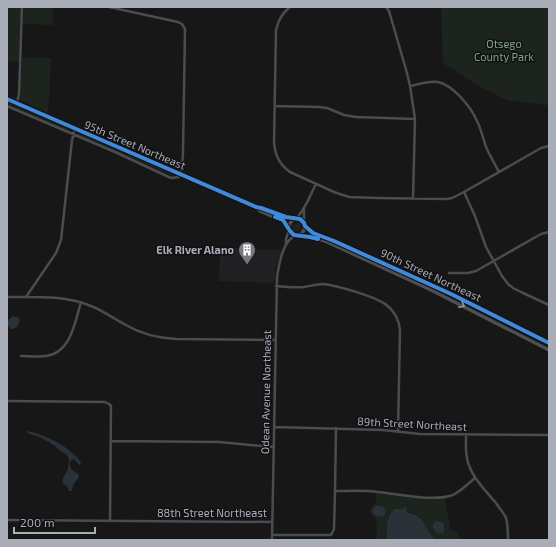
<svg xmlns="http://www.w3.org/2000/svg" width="556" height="547" viewBox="0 0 556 547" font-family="'Exo 2',sans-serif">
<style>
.built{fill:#212123}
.green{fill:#1d241e}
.water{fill:#2a3239}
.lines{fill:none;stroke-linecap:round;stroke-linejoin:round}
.minor{stroke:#4b4c50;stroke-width:2.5}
.major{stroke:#4d4f52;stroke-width:3.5}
.cycleway-casing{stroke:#111113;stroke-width:6}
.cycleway{stroke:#408adc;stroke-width:4}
.oneway{stroke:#91969e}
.labels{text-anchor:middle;stroke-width:3;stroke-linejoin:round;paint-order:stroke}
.park-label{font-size:11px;fill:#7fa381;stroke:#111113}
.street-label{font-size:11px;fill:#a8adb8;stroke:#111113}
.poi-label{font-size:11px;font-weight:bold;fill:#a8adb8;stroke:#111113;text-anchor:end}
</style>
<rect width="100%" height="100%" fill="#171717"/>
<path class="built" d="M220 248 282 250 276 266 274 283 219 281Z"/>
<path class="green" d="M7 7H21L19 62 7 61Z
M24 7H53V25L23 24Z
M441 7H549V105H546L507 100 477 85 443 63Z
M22 57 51 58 48 114 20 100Z
M7 101 70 129 71 131 70 132 7 104Z
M78 132 176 175H171L77 135 76 134Z
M292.5 227a4.5 4.5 0 1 1 9 0a4.5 4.5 0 1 1-9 0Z
M376 493 413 498H445L450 528 458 533 460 540H436L431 537 421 519 418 516 407 511 406 506 403 509H398L389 514 387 527V540H375L377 534 376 520 370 512C371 508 372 505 376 503Z"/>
<path class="water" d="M13 316C16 317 18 317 20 320L17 327 13 329H11L7 324 8 320Z
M28 431C49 436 68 446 81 462L80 465 78 464 74 459 70 461C69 469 72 470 78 474L79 477 73 485 72 491H69L67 486 63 484C61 477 66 475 68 469 68 466 70 460 68 457 67 454 63 453 61 451 51 442 42 438 30 434L27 432Z
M376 506C382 505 387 508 385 515 377 520 367 512 376 506Z
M405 506H406L407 512C412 514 417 515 421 519 427 526 428 535 436 540H387C387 529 385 516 395 509H403Z
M436 521 441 522 444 524V530L443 533H437L433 528V524Z"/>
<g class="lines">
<path class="minor" d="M290 7C282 13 278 21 276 30L274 142C275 155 279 164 290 172L334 192 349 197 377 198 447 199 452 198 464 192 541 148 549 146
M386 7 389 11 407 73 410 86 415 119 413 199
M410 86C419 84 429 81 438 82 453 85 471 107 477 121 481 129 483 138 486 147 490 156 495 164 499 172
M17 103 19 94 22 7
M7 106 115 152 171 178 179 177 182 168 183 153 185 29 182 24 178 22 109 7
M275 106 319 107 327 108 344 115 356 117 415 119
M464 192 475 216 486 247 502 276 508 284 513 288 523 293 549 305
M295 219C304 213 311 193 316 184
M304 223V208
M286 245V239L289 230
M449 273H468L476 271 541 234 549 232
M276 286C285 287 295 288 304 287 311 286 317 284 323 284 333 285 343 288 353 291 375 298 397 303 400 330L398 432
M7 297C35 297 65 295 91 306 104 311 114 319 126 325 141 334 158 338 176 339L275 340
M26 297 56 253 61 240 72 140 75 128
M21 356C29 356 38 357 46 356 71 353 75 322 81 302
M7 401 105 402 109 404 111 406 110 521
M274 427 383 430 420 434 549 435
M466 434C466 446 465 457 470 468 475 481 487 492 496 503 499 508 504 513 506 518 508 525 508 533 508 540
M111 441 219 442 273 447
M335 491 336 428
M7 520 272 522
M272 535H331L334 529 335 491C349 491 364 490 378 492 399 494 433 502 453 495 461 491 468 484 475 478
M272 540 277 277C279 264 283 240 296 235"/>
<path class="major" d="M7 99 256 207 261 208 286 217C293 219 305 217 305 227 305 229 304 231 302 233 294 241 281 226 295 219
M257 208 260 211 269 215 281 219 284 221 289 229
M305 226 313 233 334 241 451 294 549 343
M299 235 315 238 325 241 429 289 549 350"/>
<g class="cycleway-casing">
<path id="cycleway" d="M7 99 256 207 261 208 286 217 300 219 304 223 305 226 313 233 334 241 451 294 549 343
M275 217 283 220 290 231 294 235 310 237 318 239"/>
</g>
<use href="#cycleway" class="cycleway"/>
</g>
<defs><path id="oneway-chevron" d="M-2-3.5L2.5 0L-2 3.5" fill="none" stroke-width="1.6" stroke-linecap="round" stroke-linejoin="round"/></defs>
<use class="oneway" href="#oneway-chevron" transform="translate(462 305) rotate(27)"/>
<defs>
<g id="building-pin" transform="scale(0.9)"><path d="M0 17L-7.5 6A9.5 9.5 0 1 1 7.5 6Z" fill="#757880" stroke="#111113"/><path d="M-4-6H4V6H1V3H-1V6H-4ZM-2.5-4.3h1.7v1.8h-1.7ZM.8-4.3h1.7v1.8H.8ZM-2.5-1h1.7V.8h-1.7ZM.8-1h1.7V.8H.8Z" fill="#fff"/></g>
</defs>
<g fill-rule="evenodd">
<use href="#building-pin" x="247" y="250"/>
</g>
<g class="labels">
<g class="park-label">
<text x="504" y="48">Otsego<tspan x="504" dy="13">County Park</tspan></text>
</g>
<g class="street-label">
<text transform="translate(135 145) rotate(23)" y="4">95th Street Northeast</text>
<text transform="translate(431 275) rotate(25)" y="4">90th Street Northeast</text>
<text transform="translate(266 392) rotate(-89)" y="4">Odean Avenue Northeast</text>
<text transform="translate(412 424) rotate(3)" y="4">89th Street Northeast</text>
<text x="212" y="517">88th Street Northeast</text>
</g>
<g class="poi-label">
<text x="234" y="254">Elk River Alano</text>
</g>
</g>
<rect width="556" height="547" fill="none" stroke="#a8adb8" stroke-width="16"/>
<path d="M14 527v6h81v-6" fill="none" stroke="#a8adb8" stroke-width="2"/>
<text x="20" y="527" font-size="12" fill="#a8adb8" stroke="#111113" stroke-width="3" paint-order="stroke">200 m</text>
</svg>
